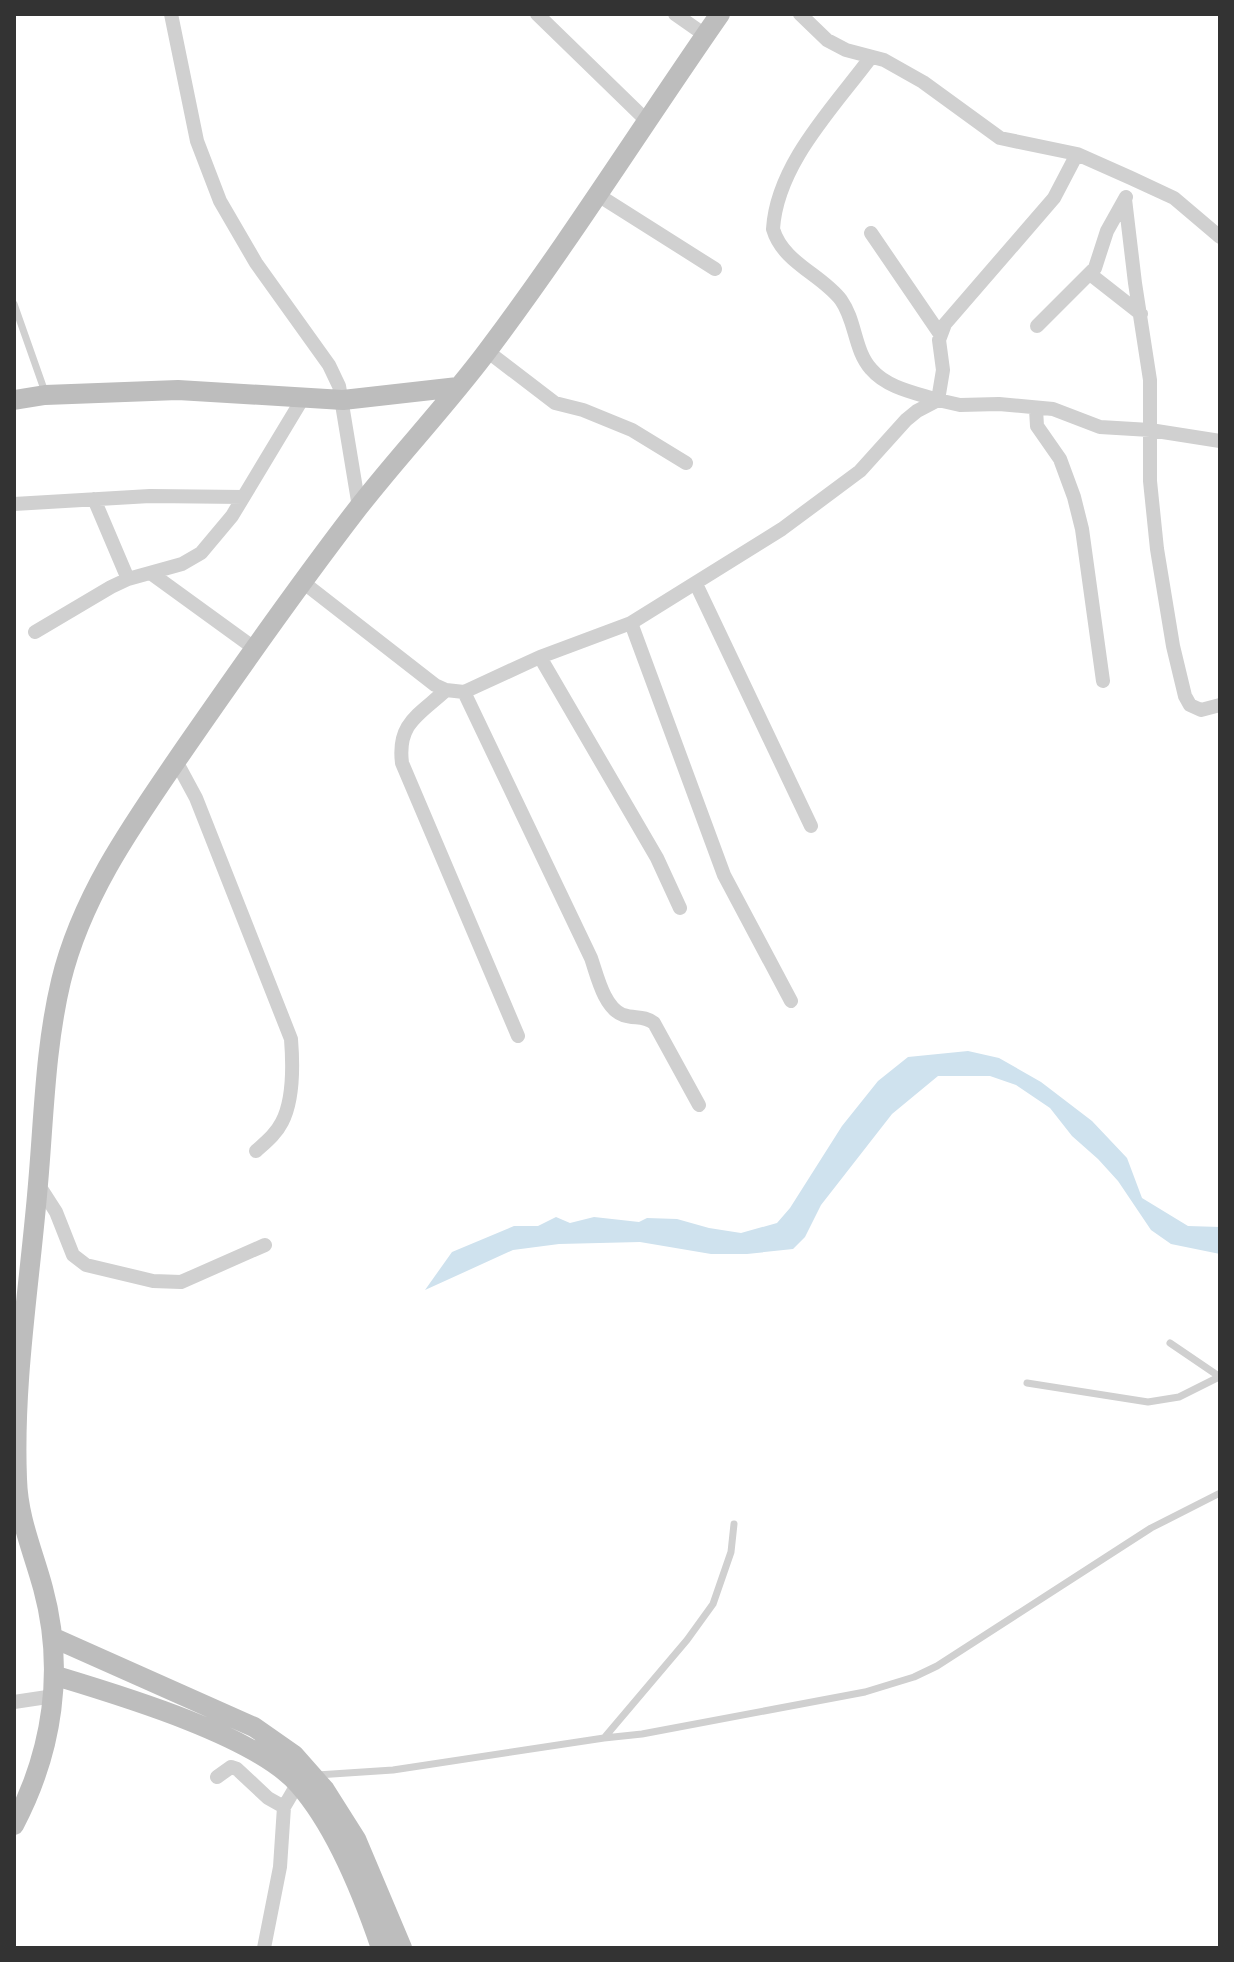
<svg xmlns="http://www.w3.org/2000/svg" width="1234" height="1962" viewBox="0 0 1234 1962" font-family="'DejaVu Sans',sans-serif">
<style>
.water{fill:#cfe2ee}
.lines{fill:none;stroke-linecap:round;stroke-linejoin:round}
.lane{stroke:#d0d0d0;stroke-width:7}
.street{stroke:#d0d0d0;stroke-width:14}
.secondary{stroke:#bdbdbd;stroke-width:20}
</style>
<rect width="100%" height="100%" fill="#fff"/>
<path class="water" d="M968 1051 999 1058 1041 1082 1092 1121 1127 1158 1142 1198 1188 1226 1220 1227V1254L1171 1244 1151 1230 1118 1181 1098 1159 1072 1136 1050 1108 1016 1085 990 1076H938L892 1114 821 1205 805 1237 793 1249 747 1254H711L640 1242 559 1244 513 1250 425 1290 452 1252 514 1226H538L556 1217 570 1223 594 1217 639 1222 647 1218 677 1219 709 1228 741 1233 777 1223 790 1208 842 1126 878 1081 908 1057Z"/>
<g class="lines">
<path class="lane" d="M14 304 45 392
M1170 1343 1220 1377
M1027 1383 1148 1402 1179 1397 1219 1377
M604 1738 642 1734 865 1692 914 1677 937 1666 1151 1528 1220 1493
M317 1775 393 1770 604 1738 687 1640 713 1604 731 1552 734 1524"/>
<path class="street" d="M171 14 197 141 220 201 256 263 329 365 339 386 359 507
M537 14 646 120
M675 14 705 35
M800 14 827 40 846 50 884 60 923 82 1000 138 1077 154 1131 178 1174 198 1220 237
M871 57C834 107 777 164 773 229 783 263 821 274 841 300 856 321 854 350 871 369 887 388 916 393 938 400
M1077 154 1054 198 945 324 939 340 943 370 938 400 960 405 999 404 1053 409 1100 427 1150 430 1220 441
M598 195 715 269
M1125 199 1135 283 1150 380V481L1157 549 1173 646 1185 696 1190 705 1201 710 1220 705
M871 233 940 334
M1090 274 1141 314
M1037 326 1095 268 1107 231 1126 197
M487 351 555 403 583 410 632 430 686 463
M1036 409 1037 426 1060 459 1074 497 1082 529 1103 681
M94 499 128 579
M14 504 150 496 243 497
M152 574 254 648
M304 583 435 685 446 690 464 692 540 657 631 623 782 529 860 471 906 420 917 411 938 400
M696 584 811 826
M631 623 724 875 791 1001
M35 632 111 587 128 579 182 564 201 553 232 516 303 398
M540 657 657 858 680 908
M446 690C419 715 397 723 402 763L518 1036
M464 692 591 958C597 975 604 1008 623 1015 635 1019 644 1015 654 1023L699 1105
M176 761 196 798 291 1039C293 1064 294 1099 282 1122 276 1134 266 1142 256 1151
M38 1184 56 1212 73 1255 86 1265 153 1281 181 1282 265 1245
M14 1702 54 1696
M217 1777 231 1767 237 1769 268 1798 284 1807
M264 1948 280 1867 284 1807 298 1783 302 1781"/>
<path class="secondary" d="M14 400 45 395 178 390 343 400 458 387
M54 1638 254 1727 294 1755 325 1790 356 1839 402 1948
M56 1676C119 1695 257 1736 299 1785 336 1827 363 1895 381 1948
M14 1825C53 1751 65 1669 43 1588 33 1551 18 1518 17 1479 13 1381 30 1282 38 1184 44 1116 45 1048 61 981 82 894 135 821 185 748 241 667 298 586 358 508 400 454 447 405 488 350 570 241 642 126 720 14"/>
</g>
<rect width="1234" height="1962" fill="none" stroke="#333333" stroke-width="32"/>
</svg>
